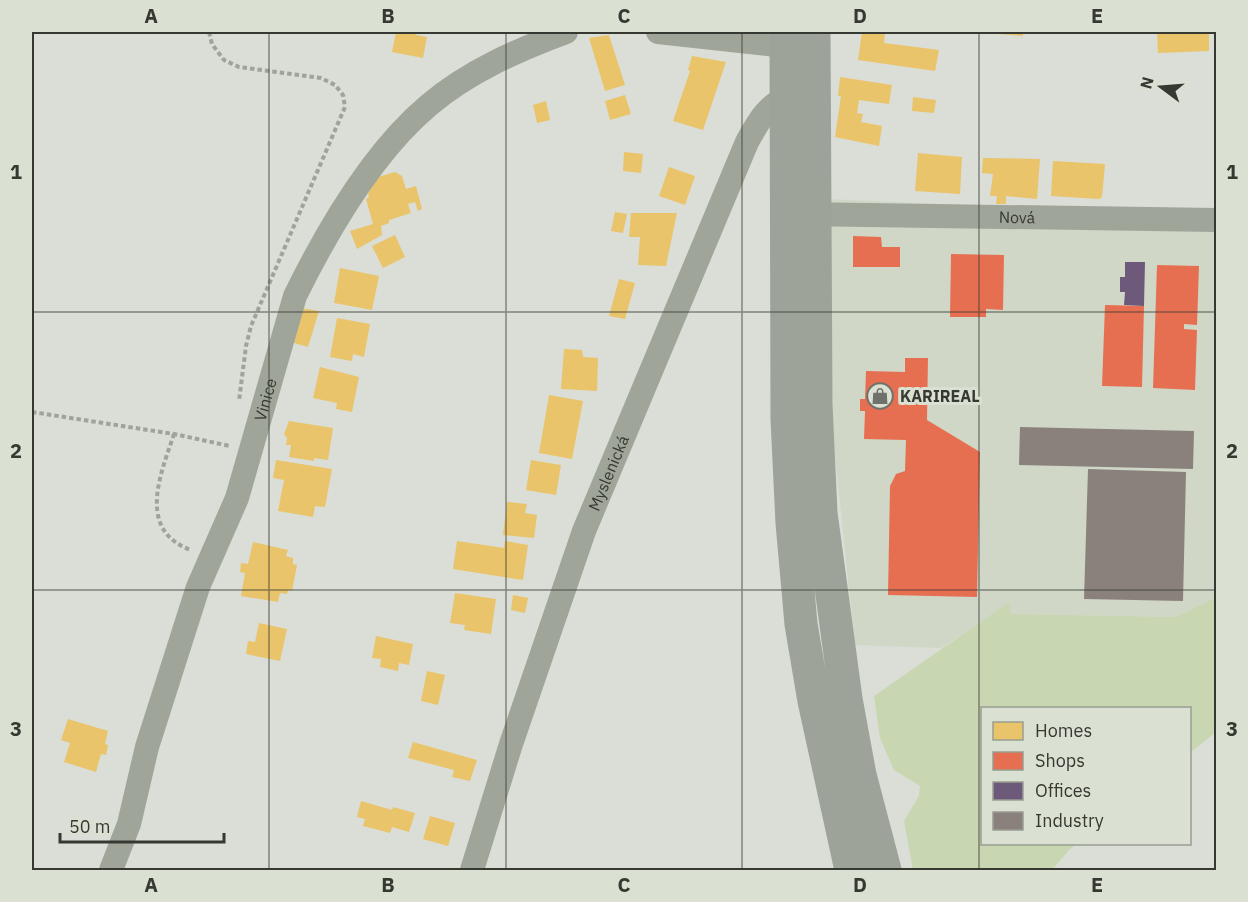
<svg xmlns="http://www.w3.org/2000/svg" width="1248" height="902" viewBox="0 0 1248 902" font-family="'IBM Plex Sans',sans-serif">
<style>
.built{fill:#d0d7c7}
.green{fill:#c9d6b2}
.homes{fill:#e9c46a}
.shops{fill:#e76f51}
.offices{fill:#6d597a}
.industry{fill:#8a817c}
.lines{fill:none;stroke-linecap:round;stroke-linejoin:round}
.path{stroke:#9fa39a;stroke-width:4;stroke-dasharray:4.5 3;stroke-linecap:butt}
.street{stroke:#a0a59a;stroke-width:24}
.secondary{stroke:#9ea399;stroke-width:33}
.grid{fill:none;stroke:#363832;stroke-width:1.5;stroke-opacity:0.55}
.labels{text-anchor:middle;stroke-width:6;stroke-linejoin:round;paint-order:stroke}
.street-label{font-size:16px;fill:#363832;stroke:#dbe1d2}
.poi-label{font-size:16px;font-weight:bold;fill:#363832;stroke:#dbe1d2;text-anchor:start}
.neatline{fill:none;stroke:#363832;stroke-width:2}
.grid-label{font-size:20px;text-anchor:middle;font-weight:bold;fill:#363832}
</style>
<rect width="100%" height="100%" fill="#daded6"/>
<path class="built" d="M826 199 967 205 1216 210V597L1176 617 1010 614 1009 603 941 648 855 645 834 445Z"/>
<path class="green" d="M1216 597V732L1190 753V708H982V844H1077L1069 850 1052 870H913L904 821 919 796 920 786 894 770 880 738 874 696 1009 602 1011 614 1176 617Z"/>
<path class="homes" d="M396 32 405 33 406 32H416V35L427 37 423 58 392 52Z
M862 32 885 34 884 43 939 50 935 71 858 60Z
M984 32H1023V36L984 33Z
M1157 32 1209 33V51L1158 53Z
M609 35 625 85 605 91 589 38Z
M692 56 726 62 703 130 673 121 690 71 688 70Z
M840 77 892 85 889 104 859 100 857 113 863 114 861 122 882 126 879 146 835 137 841 96H838Z
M625 95 631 114 610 120 605 101Z
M913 97 936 100 934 113 912 111Z
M546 101 550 120 537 123 533 105Z
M624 152 643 154 641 173 623 171Z
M918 153 962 157 960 194 915 191Z
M983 158 1040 159 1037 199 1006 196V204H996L997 196H990L993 174 982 173Z
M1053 161 1105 164 1102 197 1099 199 1051 196Z
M669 167 695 176 685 205 659 196Z
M395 172 402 176 406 189 416 186 422 209 418 211 415 202 408 204 411 213 389 220V223L381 226 382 235 357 249 350 231 373 224 366 199 369 197 368 193 378 177Z
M615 212 627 214 623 233 611 231Z
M631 213H677L666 266 638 265 640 237H629Z
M395 235 405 257 383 268 372 246Z
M340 268 379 276 372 310 334 303Z
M619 279 635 283 625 319 609 316Z
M301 308 319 311 308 347 291 342Z
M337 318 370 324 364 357 353 354 352 361 330 357Z
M564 349 582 350 583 357 598 358 597 391 561 389Z
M320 367 359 377 352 412 336 409 337 403 313 398Z
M549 395 583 401 572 459 539 453Z
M289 421 333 428 328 460 314 458V461L289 457 291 445H286L287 438 284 434Z
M276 460 332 469 325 507 315 506 313 517 278 511 284 480 273 478Z
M531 460 561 465 556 495 526 490Z
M507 502 527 504 525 513 537 515 534 538 503 535Z
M457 541 504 548 505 541 528 545 523 580 453 569Z
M253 542 288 550 286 556 293 558V564L297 565 292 591 288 590 287 594 280 593 278 602 241 596 245 573 240 572 241 563 248 564Z
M455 593 496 599 491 634 464 630 465 625 450 623Z
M513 595 528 598 525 613 511 610Z
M259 623 287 629 280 661 246 654 248 641 255 642Z
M376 636 413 644 409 665 399 663 398 671 380 667 381 659 372 658Z
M427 671 445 675 438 705 421 701Z
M68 719 108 731 105 744 108 745 106 755 101 754 96 772 64 762 70 743 61 740Z
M413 742 477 760 470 781 452 777 454 770 408 758Z
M361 801 392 810 393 807 415 813 409 832 392 827 390 833 363 826 365 819 357 817Z
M430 816 455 823 448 846 423 839Z"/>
<path class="shops" d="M853 236 881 237 882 247H900V267H853Z
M951 254 1004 255 1003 310 986 309V317H950Z
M1157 265 1199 266 1197 325 1184 324V329L1197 330 1195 390 1153 388Z
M1105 305 1144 306 1142 387 1102 386Z
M905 358H928L927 420 980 452 977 597 888 595 890 486 896 474 905 471 906 440 864 439 865 411H860V399H865L866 371 905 372Z"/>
<path class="offices" d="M1125 262H1145L1144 306 1124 305 1125 292H1120V277H1125Z"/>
<path class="industry" d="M1020 427 1194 431 1193 469 1019 465Z
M1088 469 1186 472 1183 601 1084 599Z"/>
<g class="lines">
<path class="path" d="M209 32 212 44 224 60 239 67 321 78 335 85 343 95 345 107 251 326 246 346 239 401
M32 412 174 434 230 446
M174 434C164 465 141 516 174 541 179 545 185 548 191 550"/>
<g class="street">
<path d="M658 32 785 46"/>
<path id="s1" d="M799 214 1216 220"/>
<path id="s2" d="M111 870 129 824 147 747 198 587 237 498 295 296C327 231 374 151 429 105 469 71 518 50 566 32"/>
<path id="s3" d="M472 870 511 744 584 531 747 142C757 124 767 105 786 98"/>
</g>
<path class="secondary" d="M786 32 787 419 792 523 801 624 814 701 851 870
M814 32 816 404 821 513 846 699 860 775 885 870"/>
</g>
<path class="grid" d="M269 32V870M506 32V870M742 32V870M979 32V870M32 312H1216M32 590H1216"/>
<defs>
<g id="shop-ring" transform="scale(1.35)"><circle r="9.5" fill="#dbe1d2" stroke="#6f726b" stroke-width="1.5"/><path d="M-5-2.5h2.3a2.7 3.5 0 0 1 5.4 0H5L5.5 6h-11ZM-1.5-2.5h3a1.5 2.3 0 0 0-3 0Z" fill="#6f726b"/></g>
</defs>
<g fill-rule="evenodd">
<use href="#shop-ring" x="880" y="396"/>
</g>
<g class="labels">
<g class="street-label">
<text dy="6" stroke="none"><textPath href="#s1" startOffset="218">Nová</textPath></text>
<text dy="6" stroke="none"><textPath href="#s2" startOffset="496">Vinice</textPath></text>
<text dy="6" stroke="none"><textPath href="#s3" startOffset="420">Myslenická</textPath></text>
</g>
<g class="poi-label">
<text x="900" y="402">KARIREAL</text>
</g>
</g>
<rect width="1248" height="902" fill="none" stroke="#dbe1d2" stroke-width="66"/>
<rect x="981" y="707" width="210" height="138" fill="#dbe1d2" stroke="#999d92" stroke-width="1.5"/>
<rect x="993" y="722" width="30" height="18" fill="#e9c46a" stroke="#999d92" stroke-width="1.5"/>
<text x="1035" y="737" font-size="18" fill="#363832">Homes</text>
<rect x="993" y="752" width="30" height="18" fill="#e76f51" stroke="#999d92" stroke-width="1.5"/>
<text x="1035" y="767" font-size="18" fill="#363832">Shops</text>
<rect x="993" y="782" width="30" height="18" fill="#6d597a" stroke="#999d92" stroke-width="1.5"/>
<text x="1035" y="797" font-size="18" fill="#363832">Offices</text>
<rect x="993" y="812" width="30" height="18" fill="#8a817c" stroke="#999d92" stroke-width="1.5"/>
<text x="1035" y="827" font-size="18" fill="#363832">Industry</text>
<g transform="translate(1161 87) rotate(286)" stroke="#dbe1d2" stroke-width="4.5" paint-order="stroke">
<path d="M0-4.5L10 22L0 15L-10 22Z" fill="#363832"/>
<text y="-9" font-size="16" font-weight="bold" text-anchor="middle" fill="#363832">N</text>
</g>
<path d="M60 833v9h164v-9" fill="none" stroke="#363832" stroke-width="3"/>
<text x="69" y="833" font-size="18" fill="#363832" stroke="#dbe1d2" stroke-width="4.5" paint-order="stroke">50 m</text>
<rect x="33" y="33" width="1182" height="836" class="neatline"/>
<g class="grid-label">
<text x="151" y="23">A</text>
<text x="388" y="23">B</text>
<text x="624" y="23">C</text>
<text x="860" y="23">D</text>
<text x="1097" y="23">E</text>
<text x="16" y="179">1</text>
<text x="1232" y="179">1</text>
<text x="16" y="458">2</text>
<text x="1232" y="458">2</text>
<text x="16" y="736">3</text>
<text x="1232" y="736">3</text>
<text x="151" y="892">A</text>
<text x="388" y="892">B</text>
<text x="624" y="892">C</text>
<text x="860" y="892">D</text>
<text x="1097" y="892">E</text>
</g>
</svg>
